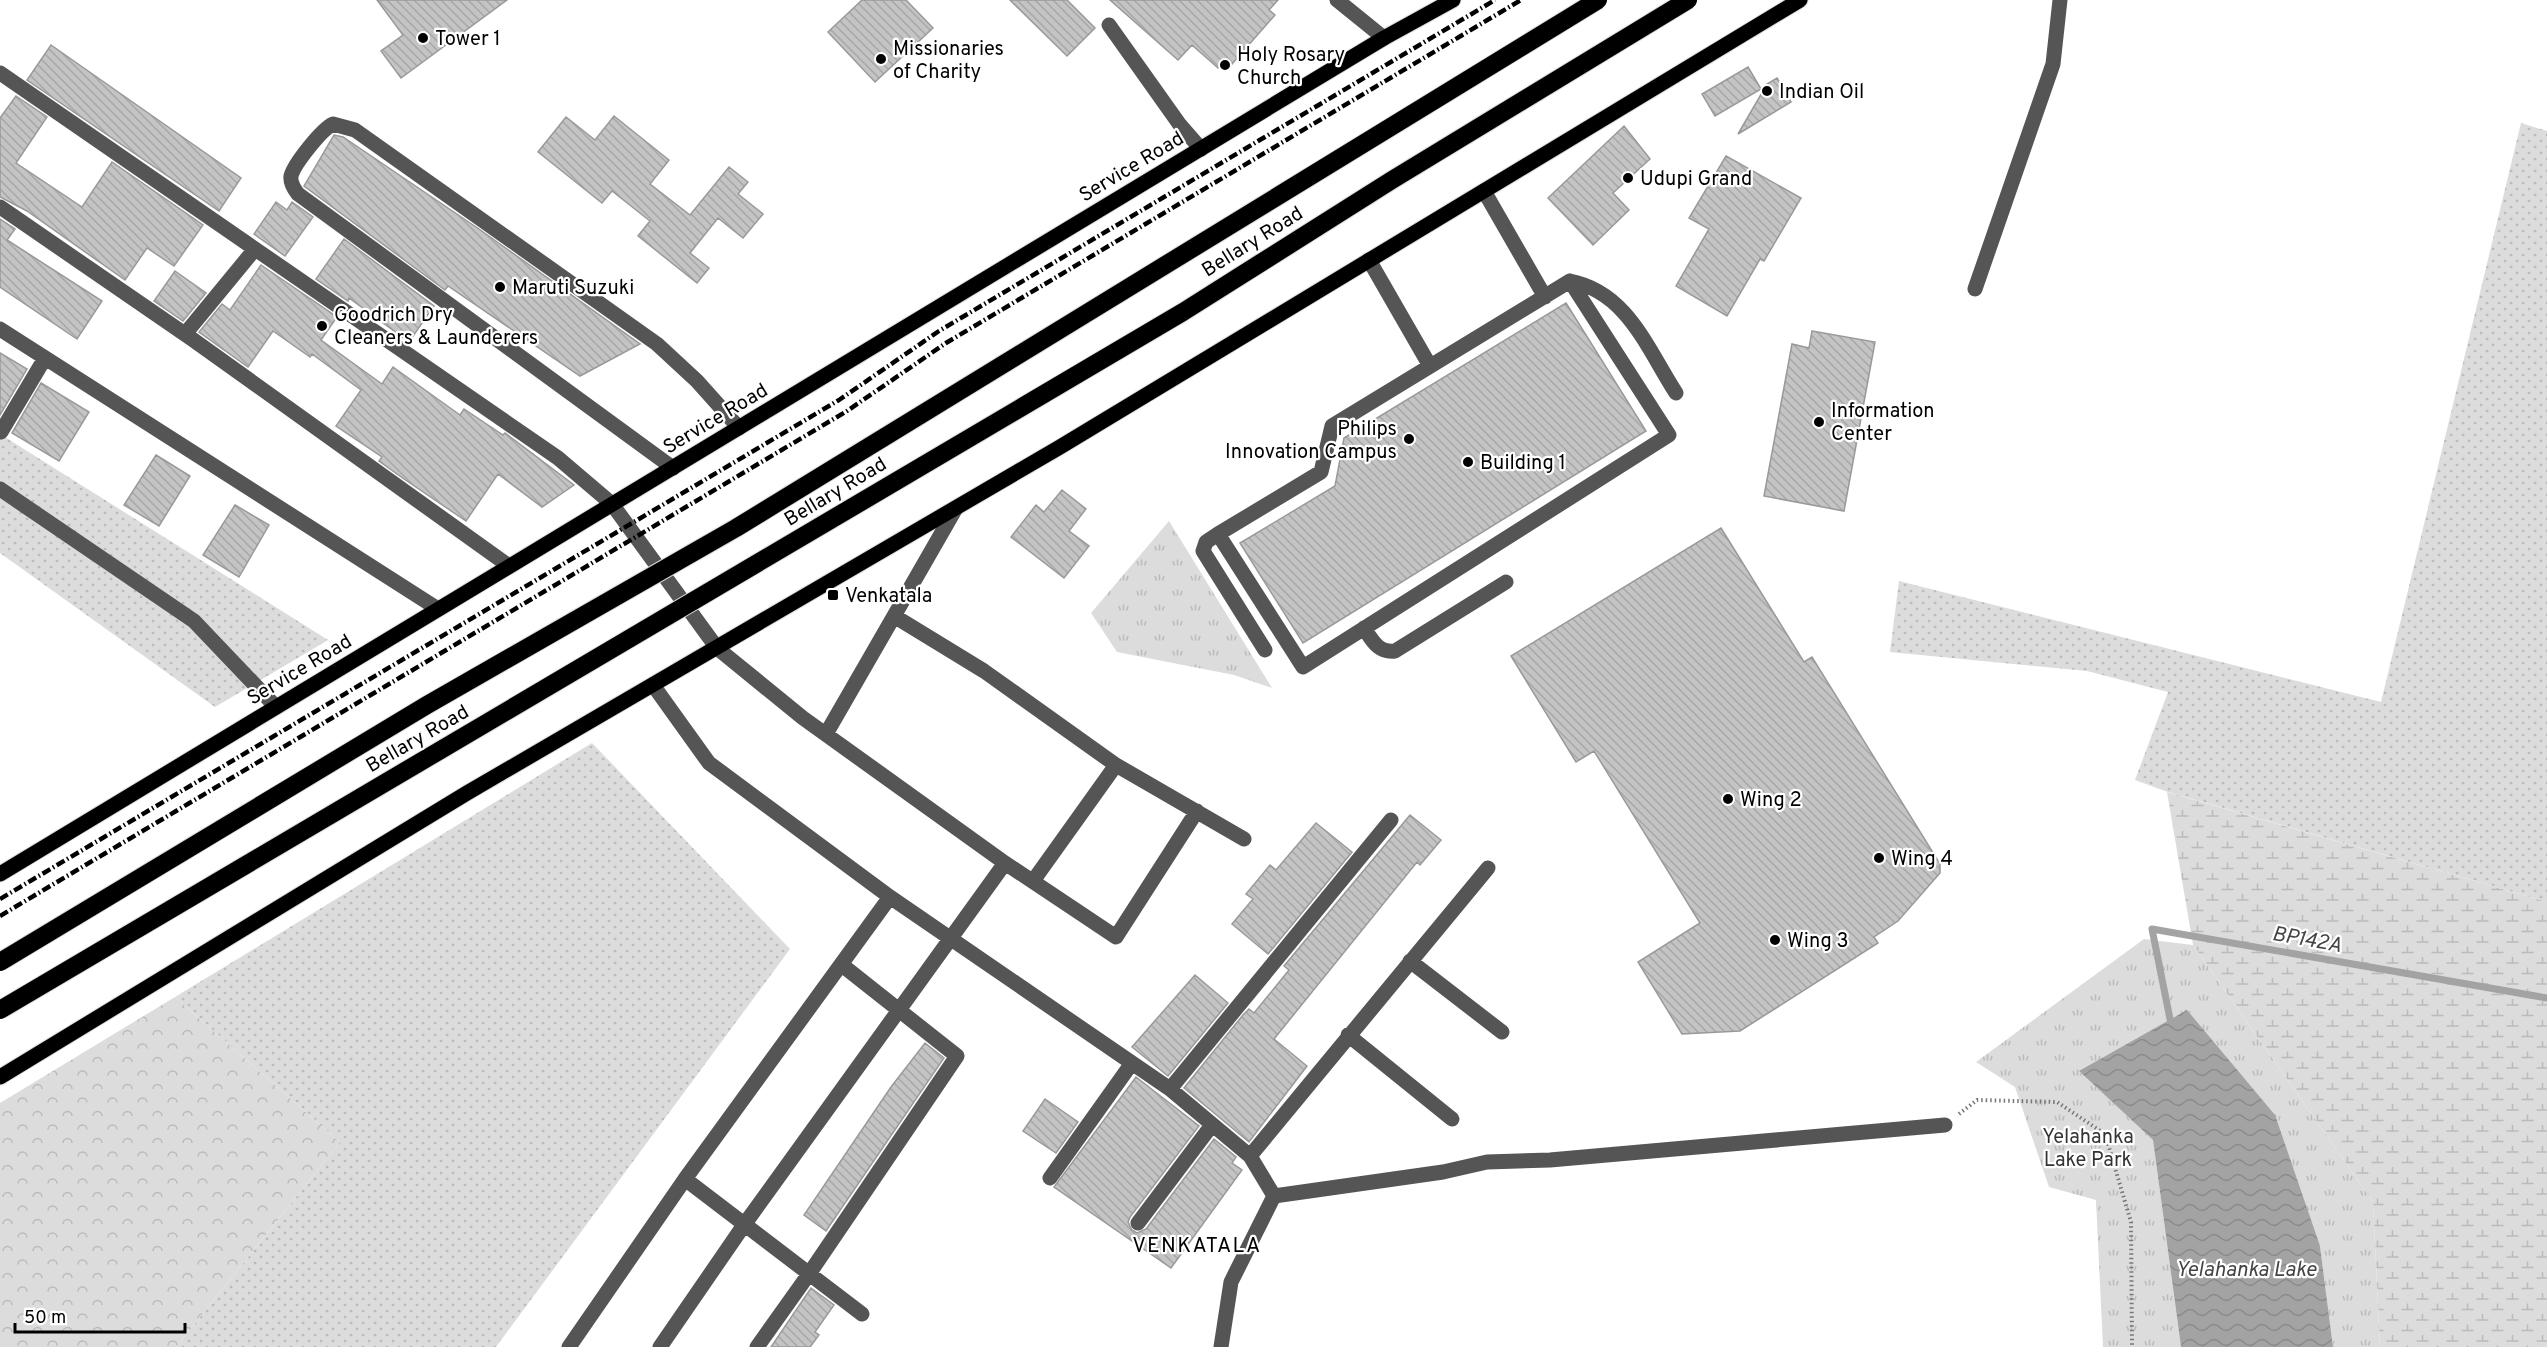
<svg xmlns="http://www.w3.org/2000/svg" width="2547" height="1347" viewBox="0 0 2547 1347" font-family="Overpass,sans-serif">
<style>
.grass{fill:url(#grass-dots)}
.forest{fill:url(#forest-crowns)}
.wetland{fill:url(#wetland-marsh)}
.park{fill:url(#park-tufts)}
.water{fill:url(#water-waves)}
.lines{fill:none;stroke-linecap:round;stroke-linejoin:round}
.stream{stroke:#a3a3a3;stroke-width:7}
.building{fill:url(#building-back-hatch);stroke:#999;stroke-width:1.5}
.major-casing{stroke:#dbdbdb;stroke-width:17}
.path{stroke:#777;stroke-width:4;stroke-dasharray:1.5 3;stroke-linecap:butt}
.minor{stroke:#555;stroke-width:15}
.major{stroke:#000;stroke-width:15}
.rail{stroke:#000;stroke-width:4.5;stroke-dasharray:9 3 1.5 3;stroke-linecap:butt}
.highway-bridge-casing{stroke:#dbdbdb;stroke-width:20;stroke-linecap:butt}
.highway-bridge{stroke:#000;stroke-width:18}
.poi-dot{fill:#000;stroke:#fff;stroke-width:2}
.labels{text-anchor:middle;stroke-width:4.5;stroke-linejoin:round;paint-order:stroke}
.poi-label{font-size:20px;fill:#000;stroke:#fff;text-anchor:start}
.street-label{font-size:20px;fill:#000;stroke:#fff}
.park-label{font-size:20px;fill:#333;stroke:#fff}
.water-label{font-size:21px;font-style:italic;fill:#444;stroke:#fff}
.neighbourhood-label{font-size:21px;letter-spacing:1.5px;fill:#000;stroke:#fff}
</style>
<defs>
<pattern id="grass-dots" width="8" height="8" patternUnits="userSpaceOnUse" patternTransform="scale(1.5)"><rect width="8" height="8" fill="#dcdcdc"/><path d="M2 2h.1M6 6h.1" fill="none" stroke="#bbb" stroke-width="1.8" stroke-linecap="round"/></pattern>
<pattern id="forest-crowns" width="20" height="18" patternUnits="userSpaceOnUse" patternTransform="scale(1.5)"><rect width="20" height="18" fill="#dcdcdc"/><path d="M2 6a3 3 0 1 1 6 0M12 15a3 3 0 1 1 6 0" fill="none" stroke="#bbb"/></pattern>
<pattern id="wetland-marsh" width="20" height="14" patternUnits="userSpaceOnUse" patternTransform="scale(1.5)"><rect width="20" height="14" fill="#dcdcdc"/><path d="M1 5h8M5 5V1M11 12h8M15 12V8" fill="none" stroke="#bbb"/></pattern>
<pattern id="park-tufts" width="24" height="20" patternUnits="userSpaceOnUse" patternTransform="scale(1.5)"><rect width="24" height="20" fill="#dcdcdc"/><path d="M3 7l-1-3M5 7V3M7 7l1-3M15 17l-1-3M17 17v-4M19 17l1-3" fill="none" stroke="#bbb"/></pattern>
<pattern id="water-waves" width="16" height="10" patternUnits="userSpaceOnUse" patternTransform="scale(1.5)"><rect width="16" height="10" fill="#a3a3a3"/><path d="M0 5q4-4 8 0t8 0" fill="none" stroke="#8b8b8b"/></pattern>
<pattern id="building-back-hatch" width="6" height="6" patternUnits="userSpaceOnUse" patternTransform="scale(1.5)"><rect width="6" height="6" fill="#c4c4c4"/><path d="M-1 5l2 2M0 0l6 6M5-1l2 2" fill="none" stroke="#a7a7a7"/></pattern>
</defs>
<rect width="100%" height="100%" fill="#fff"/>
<path class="grass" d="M2521 123 2547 131V902L2168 792 2135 780 2168 692 2087 671 1890 652 1899 581 2381 702Z
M0 434 328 640 215 707 0 553Z
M592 743 790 949 496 1347H176L340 1142 175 997Z"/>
<path class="forest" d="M175 997 340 1142 176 1347H0V1103Z"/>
<path class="wetland" d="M2167 792 2547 902V1347H2380L2373 1202 2193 945Z"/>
<path class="park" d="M1169 521 1272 688 1234 675 1117 652 1091 613Z
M2144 939 2193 945 2373 1202 2380 1347H2333L2320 1246 2079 1071 2153 1140 2181 1347H2103L2096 1200 2049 1187 2015 1087 1976 1062Z"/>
<path class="water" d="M2187 1010 2275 1115 2320 1246 2333 1347H2181L2153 1140 2079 1071Z"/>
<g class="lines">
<path class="stream" d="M2170 1019 2152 929 2547 998"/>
</g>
<path class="building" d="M377 0H507L401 78 381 51 403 35Z
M862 0H906L933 28 875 82 828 32Z
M1010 0H1067L1095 28 1067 56Z
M1110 0H1278L1269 10 1275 15 1232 64 1226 59 1218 68 1192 45 1178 60Z
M51 45 241 178 219 211 27 80Z
M1748 67 1761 89 1715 116 1702 94Z
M1777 78 1791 102 1738 134 1767 84Z
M16 96 47 117 16 163 82 207 112 162 203 225 174 266 147 248 125 280 27 211 0 197V118Z
M614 116 669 160 650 184 690 215 729 167 748 182 738 194 763 214 743 238 718 218 690 253 709 268 697 283 638 236 650 221 612 191 602 203 538 152 566 117 595 140Z
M1624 126 1650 159 1613 193 1629 210 1593 245 1548 198Z
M334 135 343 137 479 229 640 344 580 376 448 286 445 290 304 186Z
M1726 156 1801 198 1764 261 1760 259 1727 316 1676 286 1709 229 1689 218Z
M276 202 287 210 292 202 313 217 285 256 254 234Z
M0 219 15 229 7 240 102 301 77 339 0 287Z
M344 239 434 306 409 342 349 298 348 301 316 279Z
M261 265 337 317 321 340 382 384 393 367 460 415 464 409 503 435 505 433 574 485 542 507 498 474 466 521 404 479 379 461 382 457 336 426 361 390 312 354 310 357 273 331 248 367 199 332 222 304 230 310Z
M175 271 206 293 183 321 154 301Z
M1566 303 1646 431 1303 643 1240 543 1335 486 1344 438Z
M1812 331 1875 342 1844 511 1764 496 1792 344 1809 348Z
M0 353 27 369 0 415Z
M41 383 89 412 59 461 12 433Z
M156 455 190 476 159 526 124 505Z
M1062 490 1086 509 1069 531 1089 546 1064 578 1011 537 1036 505 1044 512Z
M235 505 269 525 239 577 203 555Z
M1721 528 1804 662 1812 657 1940 864V873L1898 921 1874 937 1878 943 1740 1031 1682 1034 1638 962 1700 923 1594 751 1576 762 1511 656Z
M1410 815 1441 840 1420 865 1417 862 1274 1039 1307 1066 1249 1142 1184 1088 1243 1015 1249 1009 1254 1013 1289 970 1284 966Z
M1316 823 1352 852 1268 954 1232 924 1253 899 1246 894 1270 865 1276 870Z
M1195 975 1228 1003 1168 1076 1132 1047Z
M925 1043 944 1058 826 1231 804 1215 891 1087Z
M1136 1077 1199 1126 1130 1217 1128 1222 1132 1230 1137 1233 1146 1229 1214 1139 1236 1157 1232 1163 1242 1170 1171 1268 1054 1187Z
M1045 1099 1078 1122 1056 1153 1023 1131Z
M811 1288 834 1305 815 1332 819 1335 810 1347H771Z"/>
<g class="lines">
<g class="major-casing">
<path id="major" d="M0 874 1384 38 1453 0
M0 1077 467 793 1060 447 1800 0"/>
</g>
<path class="path" d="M1959 1114 1977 1100 2057 1102 2105 1134 2131 1222 2132 1347"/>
<path class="minor" d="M1337 0 1384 38
M1109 25 1180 125 1201 149
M0 73 558 458 612 504 717 648 803 718 1005 863 744 1225 660 1347
M1484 191 1545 297
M0 207 192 339 509 566
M1369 260 1430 366
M1570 281 1669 435 1303 667 1218 534 1321 472 1332 426 1570 281C1627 292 1647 348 1676 393
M1975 289 2053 64 2060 0
M0 329 438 609
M185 334 255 249
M1 432 45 358
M673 468 298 194C294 189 290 183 291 176 294 164 322 129 333 124L355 130 657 344 697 381 739 428
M0 489 194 621 276 707
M1218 534 1206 542 1203 551 1265 650
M894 616 956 508
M1364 628C1372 640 1378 653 1395 651L1506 582
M653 685 709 763 890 897 1170 1089 1250 1156 1274 1196 1231 1282 1221 1347
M826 734 894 616 984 671 1116 765 1244 839
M1005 863 1116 937 1197 811
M1033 881 1116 765
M1410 961 1502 1032
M1348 1035 1452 1119
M1170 1089 1391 820
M1250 1156 1488 868
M1050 1178 1132 1063
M685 1179 862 1314
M1274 1196 1443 1172 1487 1162 1550 1160 1945 1125
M1138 1223 1212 1125
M569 1347 685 1179 890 897
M757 1347 809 1274 957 1056 842 965"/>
<use href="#major" class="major"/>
<path class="rail" d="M0 899 839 400 939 331 1495 0
M0 916 847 411 946 343 1521 0"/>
<g class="highway-bridge-casing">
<path id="highway-bridge" d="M0 962 427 705 736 528 1598 0
M0 1010 1183 312 1392 180 1688 0"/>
</g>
<use href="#highway-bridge" class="highway-bridge"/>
</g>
<g class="poi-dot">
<circle cx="423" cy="38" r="6"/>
<circle cx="881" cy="59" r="6"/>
<circle cx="1225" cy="65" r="6"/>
<circle cx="1767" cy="91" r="6"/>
<circle cx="1628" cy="178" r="6"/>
<circle cx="500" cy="287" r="6"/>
<circle cx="322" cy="326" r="6"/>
<circle cx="1819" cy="422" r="6"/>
<circle cx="1409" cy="439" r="6"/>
<circle cx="1468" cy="462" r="6"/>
<rect x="827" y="589" width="12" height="12" rx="3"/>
<circle cx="1728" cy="799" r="6"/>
<circle cx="1879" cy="858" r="6"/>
<circle cx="1775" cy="940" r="6"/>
</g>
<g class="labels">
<g class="poi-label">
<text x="435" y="45">Tower 1</text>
<text x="893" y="55">Missionaries<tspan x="893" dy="23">of Charity</tspan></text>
<text x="1237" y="61">Holy Rosary<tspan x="1237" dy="23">Church</tspan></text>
<text x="1779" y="98">Indian Oil</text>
<text x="1640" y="185">Udupi Grand</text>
<text x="512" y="294">Maruti Suzuki</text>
<text x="334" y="321">Goodrich Dry<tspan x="334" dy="23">Cleaners &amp; Launderers</tspan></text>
<text x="1831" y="417">Information<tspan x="1831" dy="23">Center</tspan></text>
<text x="1397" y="435" text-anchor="end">Philips<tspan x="1397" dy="23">Innovation Campus</tspan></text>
<text x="1480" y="469">Building 1</text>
<text x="845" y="602">Venkatala</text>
<text x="1740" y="806">Wing 2</text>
<text x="1891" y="865">Wing 4</text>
<text x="1787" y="947">Wing 3</text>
</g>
<g class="street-label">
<text transform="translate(1131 166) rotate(-31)" y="7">Service Road</text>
<text transform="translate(1252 241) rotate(-32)" y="7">Bellary Road</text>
<text transform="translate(715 418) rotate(-31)" y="7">Service Road</text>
<text transform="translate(835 491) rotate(-31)" y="7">Bellary Road</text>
<text transform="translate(299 669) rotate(-31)" y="7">Service Road</text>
<text transform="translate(417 738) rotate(-30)" y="7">Bellary Road</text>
</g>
<g class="park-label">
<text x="2088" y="1143">Yelahanka<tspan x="2088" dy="23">Lake Park</tspan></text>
</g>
<g class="water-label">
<text transform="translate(2307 939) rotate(10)" y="7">BP142A</text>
<text x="2246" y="1276">Yelahanka Lake</text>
</g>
<g class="neighbourhood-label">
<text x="1197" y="1252">VENKATALA</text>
</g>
</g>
<path d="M15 1323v9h170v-9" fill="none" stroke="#000000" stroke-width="3"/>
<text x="24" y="1323" font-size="18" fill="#000000" stroke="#ffffff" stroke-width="4.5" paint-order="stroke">50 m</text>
</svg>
